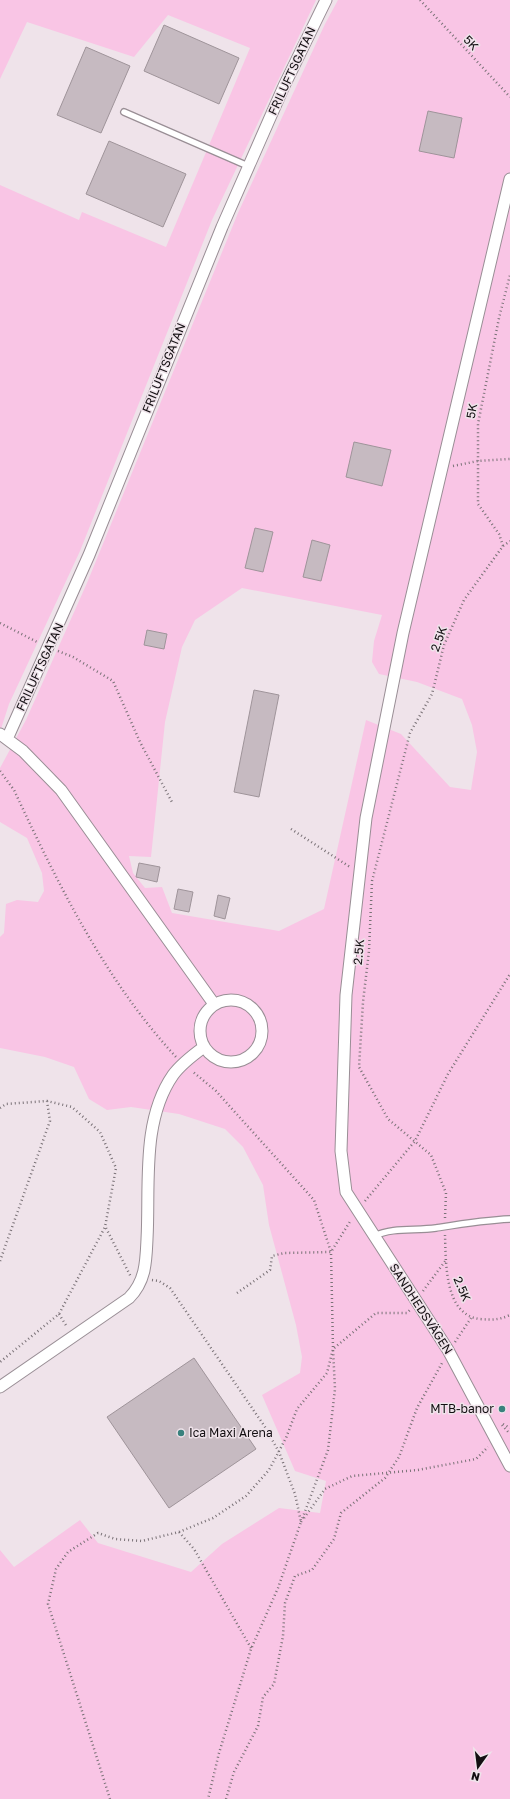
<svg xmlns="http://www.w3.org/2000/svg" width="510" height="1799" viewBox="0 0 510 1799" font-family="'Golos Text',sans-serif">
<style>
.green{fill:#f9c5e5;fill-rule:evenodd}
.building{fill:#c6bac1;stroke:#9f949a}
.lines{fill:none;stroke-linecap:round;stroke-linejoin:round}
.service-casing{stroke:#998e95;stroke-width:8}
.minor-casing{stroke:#998e95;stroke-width:13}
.path{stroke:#7a7277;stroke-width:2.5;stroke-dasharray:1 3;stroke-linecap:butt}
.service{stroke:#fff;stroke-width:5.5}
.minor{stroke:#fff;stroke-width:11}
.poi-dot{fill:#39817d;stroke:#efe3ea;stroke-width:1.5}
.labels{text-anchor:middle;stroke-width:3;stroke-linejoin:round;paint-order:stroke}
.street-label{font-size:12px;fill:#130f12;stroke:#efe3ea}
.poi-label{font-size:12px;fill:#130f12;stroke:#efe3ea;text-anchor:end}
</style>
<rect width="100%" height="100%" fill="#efe3ea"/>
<path class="green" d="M0 0H316L212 220 80 551 9 704 0 732V185L79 220 82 212 166 247 250 48 168 15 134 57 27 22 0 79Z
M338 0H510V1799H0V1550L14 1567 80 1520 98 1543 191 1572 222 1544 279 1508 320 1513 326 1481 295 1471 262 1395 300 1373 302 1357 296 1325 269 1225 263 1185 243 1147 225 1129 179 1114 131 1107 107 1110 89 1099 74 1067 45 1057 0 1048V937L4 933 6 904 17 900 38 902 44 891 42 873 27 838 0 822V768L26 720 87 583 238 213 325 24ZM242 588 382 615 374 641 372 662 379 674 417 682 462 699 472 725 477 752 471 790 450 787 401 734 366 720 324 909 279 931 172 913 162 887 145 888 133 873 129 856 151 857 165 722 182 647 195 620Z"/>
<path class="building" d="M164 25 239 58 219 104 144 71Z
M86 47 130 66 101 133 57 115Z
M428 111 462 118 454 158 419 151Z
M109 141 186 174 163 227 86 194Z
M354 442 391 450 382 486 346 477Z
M255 528 273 532 263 572 245 568Z
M312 540 330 545 321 581 303 577Z
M147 630 167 634 164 649 144 645Z
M254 690 279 695 259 797 234 792Z
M139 863 160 867 157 882 136 877Z
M178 889 193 892 189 912 174 909Z
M218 895 230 898 225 919 214 916Z
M194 1358 256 1449 169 1508 107 1417Z"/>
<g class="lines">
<g class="service-casing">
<path id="service" d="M124 112 248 166
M374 1236C393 1227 415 1231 436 1228 461 1224 485 1220 510 1219"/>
</g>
<g class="minor-casing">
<path id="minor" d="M510 179 403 633 366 818 346 995 341 1151 346 1192 448 1350 510 1466
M0 734 23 751 61 790 214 1004
M7 739 89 555 222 227 284 86 326 0
M200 1031a31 31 0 1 1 62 0a31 31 0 1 1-62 0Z
M0 1387 129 1298C146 1281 146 1261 147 1239 150 1186 141 1121 173 1075 181 1064 193 1055 204 1047"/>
</g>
<path class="path" d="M420 0 510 97
M453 466 478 461 510 459
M503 546 499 534 478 504V424L499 318 510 275
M0 623 39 643
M58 651 73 657 113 681 140 742 173 804
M0 771 14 790C58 884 105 980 176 1057
M291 829 350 867
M0 1108 6 1104 47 1101 72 1107 100 1132 116 1168 105 1227 59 1314 0 1362
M365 1201 415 1141 448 1074 510 974
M445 1218 446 1193 431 1155 388 1119 359 1067 363 1002 369 951 372 881 410 733 432 694 444 645 464 600 503 546 510 541
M106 1228 131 1277
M445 1235C446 1262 444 1315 480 1319 492 1320 499 1320 510 1315
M0 1261 50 1121 47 1101
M152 1280 159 1281 170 1288 265 1427 279 1452 295 1494 301 1522 278 1588 251 1649 219 1753 208 1799
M423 1291 446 1260
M237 1293 270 1270 272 1256 284 1253 331 1252 351 1220
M59 1314 67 1327
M455 1342 471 1318
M503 1424 510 1428
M502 1425 510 1434
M304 1518 325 1489 352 1476 418 1470 476 1459 488 1447
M301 1522 328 1450 335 1389 333 1349 376 1313H407L410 1310
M179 1532 194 1549 251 1648
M110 1799 48 1604 56 1569 68 1552 98 1533 115 1539 142 1541 179 1532 213 1518 246 1496 269 1470 286 1438 297 1409 327 1373 333 1349 331 1252 314 1200 216 1091 192 1071
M226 1799 234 1772 258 1726 263 1697 274 1684 283 1636 285 1603 295 1576 312 1570 334 1539 341 1513 385 1478 399 1457 417 1408 442 1363"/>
<use href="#service" class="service"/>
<use href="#minor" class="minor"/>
</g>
<g class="poi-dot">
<circle cx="502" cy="1409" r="4"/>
<circle cx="181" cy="1433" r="4"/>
</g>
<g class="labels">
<g class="street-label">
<text transform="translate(471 43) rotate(47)" y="4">5K</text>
<text transform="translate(292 71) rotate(-65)" y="4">FRILUFTSGATAN</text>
<text transform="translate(164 368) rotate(-68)" y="4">FRILUFTSGATAN</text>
<text transform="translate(472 411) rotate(-79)" y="4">5K</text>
<text transform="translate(439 639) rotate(-70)" y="4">2.5K</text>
<text transform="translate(40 667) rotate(-65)" y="4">FRILUFTSGATAN</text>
<text transform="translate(359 952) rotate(-85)" y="4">2.5K</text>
<text transform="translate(462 1289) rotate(67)" y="4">2.5K</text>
<text transform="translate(421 1309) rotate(57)" y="4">SANDHEDSVÄGEN</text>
</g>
<g class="poi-label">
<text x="494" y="1413">MTB-banor</text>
<text x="189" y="1437" text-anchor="start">Ica Maxi Arena</text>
</g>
</g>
<g transform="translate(478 1767) rotate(194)" stroke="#efe3ea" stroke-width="3" paint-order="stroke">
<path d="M0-3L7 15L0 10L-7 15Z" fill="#130f12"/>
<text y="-6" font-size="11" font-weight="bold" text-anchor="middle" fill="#130f12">N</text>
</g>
</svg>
